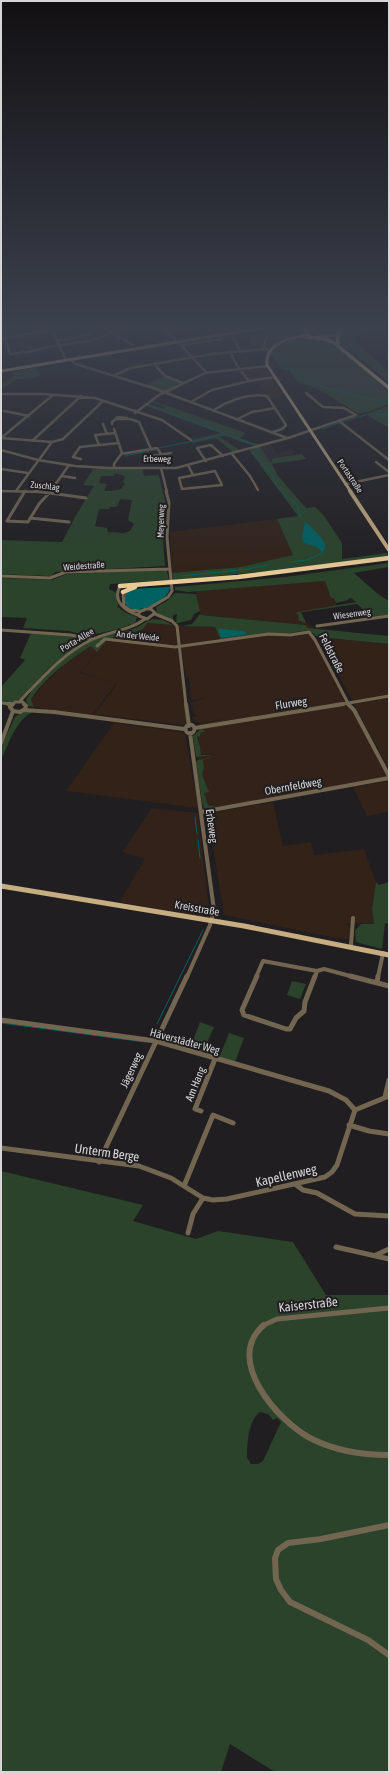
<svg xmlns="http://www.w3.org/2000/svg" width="390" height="1773" viewBox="0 0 390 1773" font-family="'Asap Condensed',sans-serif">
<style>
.commercial{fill:#322219}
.industrial{fill:#322218}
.built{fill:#2b252b}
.green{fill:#2a432a;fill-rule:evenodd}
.water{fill:#006163}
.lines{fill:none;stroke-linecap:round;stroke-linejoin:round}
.stream{stroke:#006163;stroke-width:1}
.minor-far4{stroke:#726651;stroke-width:2.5}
.minor-far3{stroke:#726651;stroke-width:3}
.minor-far2{stroke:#726651;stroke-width:4}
.minor-far1{stroke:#726651;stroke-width:5}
.minor{stroke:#726651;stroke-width:6}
.major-far2{stroke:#c7ad82;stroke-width:3}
.major-far1{stroke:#c7ad82;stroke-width:4}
.major{stroke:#c7ad82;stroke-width:5}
.highway-far1{stroke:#e8ca96;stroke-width:3.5}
.highway{stroke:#e8ca96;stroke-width:4.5}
.labels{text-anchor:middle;stroke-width:4;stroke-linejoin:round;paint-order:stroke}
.far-street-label{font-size:9px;fill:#d7d6d7;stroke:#201e20}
.street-label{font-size:11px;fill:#d7d6d7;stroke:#201e20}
.near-street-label{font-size:13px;fill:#d7d6d7;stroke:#201e20}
</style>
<rect width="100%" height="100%" fill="#201e20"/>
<path class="commercial" d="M162 326H194L199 330 188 333 192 337 177 340Z
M205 326H251L210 333Z
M265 367 271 377 250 381 241 370Z
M272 378 279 390 284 396 270 399 264 395 266 392 256 381Z
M277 519 293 555 240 567 172 573 170 532Z
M325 581 331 598H334L337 607 301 613 306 623 313 626V629L308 628 305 625 201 615 196 591Z
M147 623 182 626 215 627 221 641 268 633 286 634 308 630 316 641 387 777 217 808 208 805 204 793 209 792 202 774 204 768 203 760 216 758 198 760V757L215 754 201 755 200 747 197 737 200 733 206 731 205 729 201 730 199 724 225 719 200 723 193 720 192 717 197 716 195 715 191 707 194 706 190 705V703L205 698 191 700 190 683 188 677H186L181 647 108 639 128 635Z
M91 646 97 652 80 673 94 676 116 684 92 715 34 707 31 701 41 687 66 663Z
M152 808 198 813 210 918 119 902 145 859 122 852Z"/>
<path class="industrial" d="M318 637 389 644V771V770Z
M108 639 177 647 187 723 183 725 94 714 117 684 81 672Z
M114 723 180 732 185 734 198 808 66 791Z
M389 781V812L367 816 353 787Z
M273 802 283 846 311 842 314 855 364 849 376 882 372 909 374 924 347 923 350 929 349 937 346 940 224 915 208 816 211 813Z"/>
<path class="built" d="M270 444 277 453 292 450 295 454 273 458 271 462 270 461 259 447Z"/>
<path class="green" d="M274 326H336L338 328V334L331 342 389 391V404L367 412 358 413 312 386 299 383 289 370H283L271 355H267C275 343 291 341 304 337V335L267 349 265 347 270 346 266 345 273 330H268Z
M341 326H379V331L354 337 353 340 389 372V382L340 343 339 338 344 331Z
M259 334H263L262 346H250V335L257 336Z
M36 367 41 375 35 378 18 379 1 389V384L14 376 11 372Z
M164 376 180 383 164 391 146 385Z
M153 401 246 433 240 438 259 445C246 448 232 434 218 436L240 450 233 452 216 438 193 443 191 441 192 440 220 433 146 406 149 404 163 409 166 407 152 402Z
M389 406V428L365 414H367Z
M259 446 271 463 273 458 302 454 306 459 272 464 278 476 306 508 315 507 324 516 342 543V559L387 553 389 556 301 568 173 580 172 573 240 567 293 555 277 519 298 516 249 450Z
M119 468H142L144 476 159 475 166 506 163 541 165 566 55 572 51 576 1 574V540L62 542 75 517 94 486 83 485 93 469H107ZM115 473 125 476 123 482 125 484 121 489 111 491H104L107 484 99 483 101 476H114ZM120 499 132 500 128 520 134 524 130 531 124 533 108 532 107 528 95 526 99 509H109L110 507H117Z
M389 563V567L354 573 378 594 389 601V615L372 617 357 604 301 612 306 623 298 620 299 619 298 614H296L297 612 356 602 351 598 348 599V600L336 603 334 598H331L325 581 188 592 175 590V587L285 577Z
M163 569 167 571 169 580 110 584 109 589 117 593 118 607 126 613 137 617 135 623 118 629 87 636 69 631 23 628 27 618 1 617V578L52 580 67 574Z
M175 593 196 594 200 611 194 614 191 620 178 623H176L177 614 173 615V620L157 614 156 607 167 601Z
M200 614 201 615 305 625 308 628 389 636V644L318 637 308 630 286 634 268 633 221 641 215 627 182 626 192 624Z
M153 619 163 620 173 625 147 623 144 628 138 631 108 639 97 652 91 646C69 660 44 678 31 700L34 707 28 706 26 700C40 675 75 646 102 636 111 633 122 633 132 629 140 627 145 621 153 619Z
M31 633 75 636 81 638 83 641 48 669 20 699 10 703 1 702V687L25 660 20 658Z
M22 712H33C15 720 10 743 1 759V747L15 717Z
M201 729 206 731 200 733V736L197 737 200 747 201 755H214L196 757 193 736Z
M216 757 203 760 204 768 202 774 209 792 204 793 208 805 217 807 207 809 204 808 202 802 196 762 198 760Z
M376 882 379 885 389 882V924L385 923 382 949 356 942 355 931 361 924H374L372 909Z
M292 981 306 984 300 999 287 995Z
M200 1022 214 1027 203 1052 190 1048Z
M229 1033 244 1038 235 1062 219 1058Z
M1 1171 143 1205 133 1221 196 1239 218 1231 293 1242 326 1295H389V1772H275L230 1744 221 1772H1ZM260 1412 268 1414 273 1420 277 1418 281 1422 263 1461 258 1464H251L247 1458C247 1445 248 1420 260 1412Z"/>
<path class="water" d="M305 522C310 525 323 539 325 544 326 547 324 550 323 553L317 547 304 543 302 538Z
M170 587C169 605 118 623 125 593L132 589Z
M220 629 244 631 247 634 224 638 221 637 218 630Z"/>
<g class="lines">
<path class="stream" d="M354 326 356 333 354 334
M345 341 350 335
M326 344C311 345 297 340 284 350 283 355 283 361 286 365 303 387 359 396 385 402
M149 405 255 445
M371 414 386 415 389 412
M342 422 365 415
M323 429 339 423
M159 448 223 435
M258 449 253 453 271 473 278 488 297 505 301 517
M125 456 154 450
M289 562 307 560 323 553
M182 576 247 569 268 565
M195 817 197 834
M198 840 200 858
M1 1023 145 1042
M157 1024 203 930"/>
<path class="minor-far4" d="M98 326 124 339 132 345
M137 326 141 330
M160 326 177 341 206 372
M207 326 212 335
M52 330 66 360
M230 332 240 351
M5 338 10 354 27 352
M1 339 70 326
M58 341 91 334
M181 345 222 339 221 336
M268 350 264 347 267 335 271 330
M29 352 48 347 90 341 130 326
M70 360 76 364 153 388 287 438
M154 364 165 376 183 383
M115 375 131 368 212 354 266 349
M249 381 275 377
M306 393 323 407 344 408 356 415
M1 394H43L95 398 162 420 191 440
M191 402 212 390 249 381 239 369 230 352
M214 410C230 400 248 393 267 396L286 425 282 429 273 432
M4 411 29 416
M135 413 159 395 205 373 268 366
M117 419H130L139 422 151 449
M238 419 252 412 275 408
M339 421 389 460
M103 424 107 434
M112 424V422L118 417 127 418
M114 429 122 453 114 464V468
M1 438 52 442 63 439 103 401
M1 438 53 395
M32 441 81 396
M99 445 95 435 115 433
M1 450 38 460 75 466 107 468H176L288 438 356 415
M121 454 157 448 161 454
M232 454 250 476 258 490
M152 456 171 453
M81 459 73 457 80 447 119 443
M206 461 197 448 211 445 223 456
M376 462 389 472
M188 465 193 475
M161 468 167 492
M1 469 28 473
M215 471 222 485 182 489 179 478Z
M62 476 75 478
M346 484 389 475
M1 491 43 492
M16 491 52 442
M24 492 25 491
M50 492 69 465"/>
<path class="minor-far3" d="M25 491 7 521 28 522 39 504 51 491
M35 491 86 498
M30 518 69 522
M1 576 50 578 66 572 169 569
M120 586C112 601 125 611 138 615
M123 592 124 606 130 610 140 611
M146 609H151L155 613 147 619 139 616V612Z
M148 609 168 597 172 591 167 537 169 502 166 491
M155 614 172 621 177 626 186 705
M317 626 389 616
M1 630 71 635 92 639
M97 646 105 639 175 647 269 634 290 635 309 632 315 640 349 705
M19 702C41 679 62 654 91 640 109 631 129 631 145 619
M1 703 12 704
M12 705 15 702H23L25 705
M337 705 389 696"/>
<path class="minor-far2" d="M8 704H12
M13 704 10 707 13 711 20 712 25 709 26 706 24 704
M186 704 189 726
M348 704 354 710 389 776
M24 710 54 712 184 729
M185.5 729a4.5 4.5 0 1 1 9 0a4.5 4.5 0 1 1-9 0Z
M195 728 343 704
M1 743 13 711
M201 812 389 778
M351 945 353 918
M317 971 324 969 354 977
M187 977 210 925 214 910 190 733
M256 977 263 961 317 971
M315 977 317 971
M378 977 383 953"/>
<path class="minor-far1" d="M257 976 242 1010 244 1015 286 1029H290L296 1018 304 1011 305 1002 315 976
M350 976 389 986
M377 983 378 976
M1 1020 156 1041 329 1091 346 1100 355 1110
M385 1097 389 1080
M355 1110 389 1096
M201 1111 195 1109 215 1059
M349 1125 369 1131 389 1134
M1 1148 139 1166 171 1178 203 1198 213 1200 227 1199 325 1177 332 1172 337 1165 355 1110
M99 1162 187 976
M295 1184 303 1190 317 1193 355 1214 389 1216
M184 1186 213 1115 233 1123
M188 1233 193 1214 203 1198
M336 1247 389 1259
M376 1255 389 1249
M262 1326 277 1319 389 1308"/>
<path class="minor" d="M264 1325C223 1359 278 1422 312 1439 336 1451 362 1455 389 1455
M389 1525 321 1539 288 1543 278 1550 275 1558 276 1579 281 1590 290 1602 368 1640 389 1655"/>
<path class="major-far2" d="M300 326 310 335
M310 335C292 337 265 342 267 365L351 492
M319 337 337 335 340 332 338 326
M1 371 274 326"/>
<path class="major-far1" d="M350 491 389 550"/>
<path class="major" d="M1 886 244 926 389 955"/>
<path class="highway-far1" d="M302 336 321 339
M318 337 333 342 389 388
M338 343 337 339 340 333"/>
<path class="highway" d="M120 586 238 577 389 558
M123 592 135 587"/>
</g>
<linearGradient id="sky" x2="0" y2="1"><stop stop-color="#121012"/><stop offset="0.57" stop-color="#3c414e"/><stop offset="1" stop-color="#3c414e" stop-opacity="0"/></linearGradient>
<rect width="390" height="574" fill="url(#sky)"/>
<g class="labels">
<g class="far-street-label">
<text transform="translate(157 459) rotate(1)" y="3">Erbeweg</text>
<text transform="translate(350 476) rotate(56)" y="3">Portastraße</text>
<text transform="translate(45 486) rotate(6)" y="3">Zuschlag</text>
<text transform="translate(161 521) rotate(-88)" y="3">Meyerweg</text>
<text transform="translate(84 566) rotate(-4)" y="3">Weidestraße</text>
<text transform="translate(352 614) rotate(-8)" y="3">Wiesenweg</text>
<text transform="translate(138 636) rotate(6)" y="3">An der Weide</text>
<text transform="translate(77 640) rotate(-31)" y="3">Porta-Allee</text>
</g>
<g class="street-label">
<text transform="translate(332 653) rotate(63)" y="4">Feldstraße</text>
<text transform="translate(291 703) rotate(-9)" y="4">Flurweg</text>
<text transform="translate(293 786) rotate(-10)" y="4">Obernfeldweg</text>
<text transform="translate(212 826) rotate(82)" y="4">Erbeweg</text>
<text transform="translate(197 908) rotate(10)" y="4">Kreisstraße</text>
<text transform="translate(185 1041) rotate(15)" y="4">Häverstädter Weg</text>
<text transform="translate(131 1070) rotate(-65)" y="4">Jägerweg</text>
<text transform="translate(195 1084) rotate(-68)" y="4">Am Hang</text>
</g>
<g class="near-street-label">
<text transform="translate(107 1152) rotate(8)" y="5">Unterm Berge</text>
<text transform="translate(286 1175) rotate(-13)" y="5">Kapellenweg</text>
<text transform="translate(308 1304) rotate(-6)" y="5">Kaiserstraße</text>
</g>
</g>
<rect width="390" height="1773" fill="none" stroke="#d7d6d7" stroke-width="4"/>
</svg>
